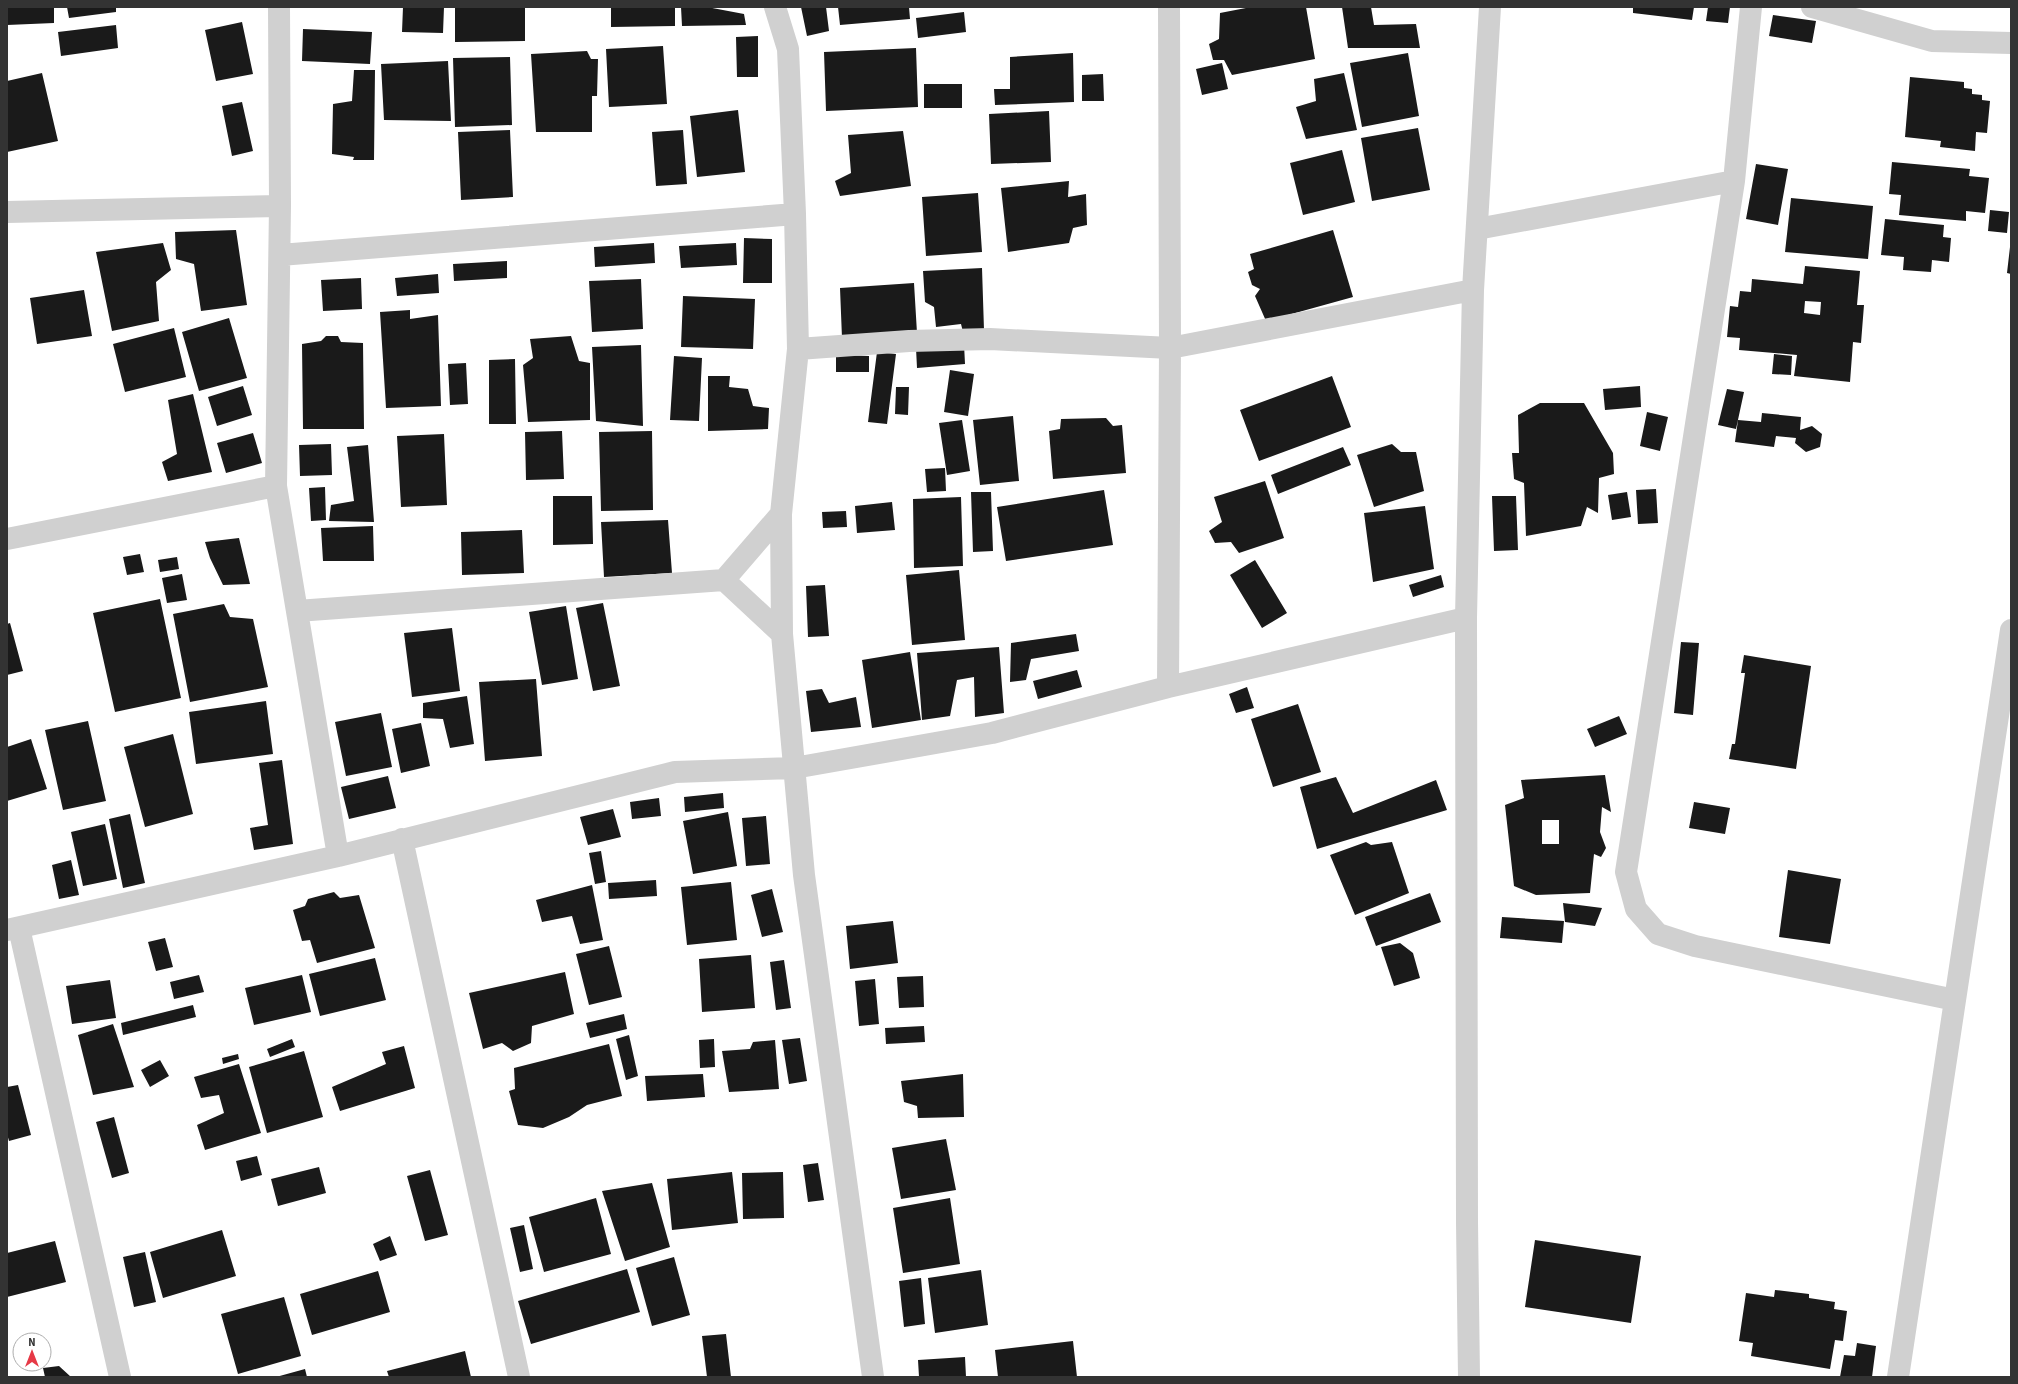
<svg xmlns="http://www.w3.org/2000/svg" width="2018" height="1384" viewBox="0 0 2018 1384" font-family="'Source Sans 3',sans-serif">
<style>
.building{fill:#1a1a1a;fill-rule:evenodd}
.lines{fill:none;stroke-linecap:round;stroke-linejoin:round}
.minor{stroke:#d0d0d0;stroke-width:22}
</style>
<rect width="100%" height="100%" fill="#fff"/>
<path class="building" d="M7 7H54V23L7 25Z
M67 7H116V12L69 18Z
M403 7H444L443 33 402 32Z
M455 7H525V41L455 42Z
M611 7H675V26L611 27Z
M681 7H707L744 14 746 25 682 26Z
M801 7H826L829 31 807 36Z
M838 7H909L910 19 840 25Z
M1251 7H1306L1315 59 1232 75 1224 60H1213L1209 44 1219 39 1220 13Z
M1342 7H1371L1374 25 1416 24 1420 48H1348Z
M1633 7H1694L1692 20 1633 13Z
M1708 7H1730L1728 23 1706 21Z
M964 12 966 32 918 38 916 18Z
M1773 15 1816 21 1812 43 1769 36Z
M242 22 253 74 216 81 205 30Z
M116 25 118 48 61 56 58 32Z
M303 29 372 32 370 64 302 61Z
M758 36V77H737L736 37Z
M663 46 667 104 609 107 606 49Z
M916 48 918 107 826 111 824 52Z
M587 51 591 59H598L597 96H592V132H536L531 54Z
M1073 53 1074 102 995 105 994 89H1010V57Z
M1408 53 1419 116 1362 127 1350 63Z
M510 57 512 125 455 127 453 58Z
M448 61 451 121 384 120 381 64Z
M1222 63 1228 89 1202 95 1196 69Z
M354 70H375L374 160H353L354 157 332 154 333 104 352 101Z
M42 73 58 141 7 152V81Z
M1344 73 1357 130 1306 139 1296 107 1316 101 1314 79Z
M1103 74 1104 101H1082V75Z
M1910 77 1964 82V88L1972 89V94L1982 95V100L1990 101 1987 133 1976 132 1975 151 1940 147 1941 141 1905 137Z
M924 84H962V108H924Z
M242 102 253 151 232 156 222 106Z
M738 110 745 172 697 177 690 116Z
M1049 111 1051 162 991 164 989 114Z
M1418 128 1430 190 1372 201 1361 138Z
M510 130 513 197 461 200 458 132Z
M683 130 687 184 656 186 652 132Z
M903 131 911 186 840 196 835 181 851 173 848 135Z
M1342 150 1355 202 1303 215 1290 163Z
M1892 162 1970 169 1969 176 1989 178 1985 213 1966 211V221L1899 215 1901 195 1889 194Z
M1756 164 1788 169 1778 225 1746 219Z
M1069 181 1068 197 1086 194 1087 225 1073 228 1069 243 1008 252 1001 188Z
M978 193 982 252 926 256 922 197Z
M1791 198 1873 206 1868 259 1785 252Z
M1990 210 2009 212 2007 233 1988 231Z
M1885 219 1944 225 1943 237 1951 238 1949 262 1932 260 1931 272 1903 270 1904 257 1881 255Z
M236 230 247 305 201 311 194 264 176 259 175 232Z
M1333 230 1353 297 1266 321 1255 296 1260 289 1252 285 1248 272 1254 269 1250 254Z
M744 238 772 239V283H743Z
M163 243 171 270 156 282 159 321 112 331 96 252Z
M654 243 655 263 595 267 594 247Z
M736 243 737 265 681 268 679 246Z
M2010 247H2011V274L2007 273Z
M507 261V278L454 281 453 264Z
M1805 266 1860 271 1857 305H1864L1861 343 1853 342 1850 382 1794 376 1797 355 1739 350 1740 338 1727 337 1730 306 1738 307 1740 291 1751 292 1752 279 1803 284ZM1805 301 1821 302 1820 315 1804 313Z
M982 268 984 330 963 332 961 324 936 327 934 307 925 302 923 271Z
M438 274 439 293 397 296 395 278Z
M361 278 362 309 323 311 321 280Z
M641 279 643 329 592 332 589 281Z
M914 283 917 333 842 338 840 288Z
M84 290 92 336 37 344 30 298Z
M683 296 755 299 753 349 681 347Z
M410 310V319L438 315 441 406 386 408 380 312Z
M229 318 247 378 199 391 182 332Z
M174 328 186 377 125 392 113 344Z
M326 336H338L341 342 363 343 364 429H303L302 344 321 341Z
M571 336 579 361 590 363V420L528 422 523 365 533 358 530 339Z
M964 344 965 364 917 368 916 348Z
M641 345 643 426 596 421 592 347Z
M877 352 896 354 887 424 868 422Z
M1774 354 1792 356 1791 375 1772 374Z
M836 355 869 356V372H836Z
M674 356 702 358 699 421 670 420Z
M515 359 516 424H489V360Z
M466 363 468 404 450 405 448 364Z
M950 370 974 374 968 416 944 412Z
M708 376H730L729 387 748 389 753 406 769 408 768 429 708 431Z
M1332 376 1351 427 1259 461 1240 410Z
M243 386 252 415 217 426 208 397Z
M1640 386 1641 407 1605 410 1603 389Z
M896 387H909L908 415 895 414Z
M1727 389 1744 392 1736 429 1718 425Z
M193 394 212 472 168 481 162 462 177 454 168 400Z
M1540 403H1584L1613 453 1614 474 1599 478 1598 513 1587 507 1581 526 1526 536 1524 483 1514 479 1512 453H1519L1518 415Z
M1647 412 1668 417 1660 451 1640 446Z
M1762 413 1801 417 1800 430 1812 426 1822 434 1820 447 1806 452 1795 443 1796 438 1776 436 1774 447 1735 442 1738 420 1761 422Z
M1013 416 1019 481 980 485 973 420Z
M1106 418 1113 426 1122 425 1126 473 1053 479 1049 431 1060 429 1061 419Z
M962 420 970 471 947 475 939 423Z
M562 431 564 479 526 480 525 432Z
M652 431 653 510 601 511 599 432Z
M253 433 262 463 226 473 217 443Z
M444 434 447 505 401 507 397 436Z
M331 444 332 475 300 476 299 445Z
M1392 444 1401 452H1416L1424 491 1374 507 1357 455Z
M368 445 374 522 329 521 331 505 354 501 347 447Z
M1343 447 1351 465 1278 494 1271 475Z
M945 468 946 491 927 492 925 469Z
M1265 481 1284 538 1239 553 1231 542 1215 543 1209 531 1222 522 1214 497Z
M325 487 326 520 311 521 309 488Z
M1656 489 1658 523 1638 524 1636 490Z
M1104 490 1113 545 1006 561 997 507Z
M971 492H991L993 551 973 552Z
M1627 492 1631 517 1612 520 1608 495Z
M553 496H592L593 544 553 545Z
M1492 496H1516L1518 550 1494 551Z
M961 497 963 566 914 568 913 499Z
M892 502 895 530 857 533 855 506Z
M1425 506 1434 569 1373 582 1364 513Z
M846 511 847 527 823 528 822 512Z
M668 520 672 573 604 577 601 522Z
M373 526 374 561H323L321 528Z
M522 530 524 573 462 575 461 532Z
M239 538 250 584 223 585 210 558 205 542Z
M140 554 144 572 127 575 123 557Z
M177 557 179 569 160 572 158 560Z
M1255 560 1287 613 1262 628 1230 575Z
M959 570 965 640 912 645 906 575Z
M182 574 187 600 167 603 162 578Z
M1441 575 1444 587 1413 597 1409 585Z
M825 585 829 636 808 637 806 586Z
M160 599 181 698 115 712 93 613Z
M603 603 620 686 593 691 576 608Z
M224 604 230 617 253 619 268 687 190 702 173 614Z
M566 606 578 679 542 685 529 612Z
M10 623 23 671 7 675V624Z
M452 628 460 691 412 697 404 633Z
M1076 634 1079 651 1031 659 1026 680 1010 682 1011 643Z
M1681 642 1699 643 1693 715 1674 713Z
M999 647 1004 713 975 717 974 677 957 680 950 716 922 720 917 653Z
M910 652 921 720 872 728 862 660Z
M1744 655 1811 666 1796 769 1729 759 1732 744H1735L1745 673H1741Z
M1077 670 1082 687 1038 699 1033 681Z
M536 679 542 756 485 761 479 682Z
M1247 687 1254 708 1236 713 1229 694Z
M822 689 829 703 856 697 861 727 811 732 806 691Z
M467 696 474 744 450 748 443 719 423 718V703Z
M266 701 273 754 196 764 189 712Z
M1298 704 1321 772 1273 787 1251 719Z
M381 713 392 767 346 776 335 722Z
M1619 716 1627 734 1595 747 1587 729Z
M88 721 106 801 63 810 45 730Z
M421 723 430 766 401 773 392 729Z
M173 734 193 814 145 827 124 747Z
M31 739 47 789 7 801V747Z
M282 760 293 844 254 850 250 828 268 825 259 763Z
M1605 775 1611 812 1602 807 1600 832 1606 848 1601 857 1594 854 1590 893 1536 895 1514 886 1505 805 1524 798 1521 780ZM1542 820H1559V844H1542Z
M388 776 396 808 349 819 341 787Z
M1336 777 1353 813 1436 780 1447 810 1317 849 1300 787Z
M723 793 724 808 685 812 684 797Z
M659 798 661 816 632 819 630 802Z
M1694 802 1730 808 1725 834 1689 828Z
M613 809 621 837 588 845 580 817Z
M728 812 737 866 693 874 683 821Z
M130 814 145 883 123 888 109 819Z
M766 816 770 864 746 866 742 818Z
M105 824 117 879 83 886 71 832Z
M1366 842 1371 845 1392 842 1409 893 1355 915 1330 855Z
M601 851 606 882 595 884 589 853Z
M71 860 79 895 59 899 52 865Z
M1788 870 1841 879 1830 944 1779 937Z
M656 880 657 896 609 899 608 883Z
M731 882 737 940 687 945 681 887Z
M592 885 603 940 580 944 572 916 542 922 536 900Z
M772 889 783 932 762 937 751 895Z
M334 892 340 898 359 895 375 948 317 963 310 940 302 941 293 910 305 906 308 899Z
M1430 893 1441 922 1376 946 1365 917Z
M1563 903 1602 908 1595 926 1565 922Z
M1502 917 1564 921 1562 943 1500 938Z
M893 921 898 963 850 969 846 926Z
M165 938 173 967 156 971 148 942Z
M1400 943 1413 953 1420 978 1394 986 1381 947Z
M609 946 622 997 589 1005 576 954Z
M751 955 755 1008 702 1012 699 959Z
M375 958 386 1000 320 1016 309 974Z
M784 960 791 1008 776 1010 770 962Z
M565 972 574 1014 532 1026 531 1043 513 1051 502 1043 483 1049 469 993Z
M199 975 204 992 174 999 170 982Z
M302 975 311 1012 254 1025 245 988Z
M923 976 924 1007 899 1008 897 977Z
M875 979 879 1024 859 1026 855 981Z
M110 980 116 1018 72 1024 66 986Z
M193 1005 196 1017 123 1035 121 1023Z
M624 1014 627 1029 590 1038 586 1023Z
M113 1024 134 1087 93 1095 78 1035Z
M924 1026 925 1042 886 1044 885 1028Z
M629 1035 638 1076 626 1080 616 1039Z
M800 1038 807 1081 789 1084 782 1040Z
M292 1039 295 1047 270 1057 267 1049Z
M714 1039 715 1067 700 1068 699 1040Z
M775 1040 779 1089 729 1092 722 1051 750 1049 753 1042Z
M609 1044 622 1096 587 1105 569 1117 543 1128 518 1125 509 1091 515 1089 514 1068Z
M404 1046 415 1088 340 1111 332 1087 386 1064 382 1052Z
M304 1051 323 1117 267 1133 249 1067Z
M238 1054 239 1059 223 1064 222 1058Z
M160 1060 169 1076 150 1087 141 1070Z
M239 1064 261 1133 205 1150 197 1125 224 1113 219 1095 201 1098 194 1077Z
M703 1074 705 1097 647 1101 645 1076Z
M963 1074 964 1117 918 1118 917 1106 904 1102 901 1081Z
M18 1085 31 1135 9 1141 7 1134V1087Z
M114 1117 129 1173 112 1178 96 1122Z
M946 1139 956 1190 901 1199 892 1148Z
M257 1156 262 1175 241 1181 236 1161Z
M818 1163 824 1200 808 1202 803 1165Z
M319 1167 326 1193 278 1206 271 1179Z
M430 1170 448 1235 425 1241 407 1176Z
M732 1172 738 1223 672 1230 667 1179Z
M783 1172 784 1218 743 1219 742 1173Z
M652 1183 670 1247 625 1261 602 1191Z
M596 1198 611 1254 544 1272 529 1217Z
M950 1198 960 1264 903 1273 893 1208Z
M524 1225 533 1269 520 1272 510 1228Z
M222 1230 236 1276 163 1298 150 1252Z
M390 1236 397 1255 380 1261 373 1244Z
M1535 1240 1641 1256 1631 1323 1525 1307Z
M55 1241 66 1282 7 1297V1253Z
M145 1252 156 1302 134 1307 123 1257Z
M674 1257 690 1315 652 1326 636 1268Z
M627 1269 640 1312 531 1344 518 1301Z
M981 1270 988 1325 935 1333 928 1278Z
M378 1271 390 1312 312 1335 300 1294Z
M921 1278 925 1324 904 1327 899 1281Z
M1775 1290 1809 1294V1298L1835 1302 1834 1309 1847 1311 1843 1341 1835 1340 1830 1369 1751 1356 1753 1343 1739 1341 1746 1293 1774 1297Z
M284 1297 301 1356 238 1374 221 1314Z
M726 1334 731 1377H707L702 1336Z
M1073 1341 1077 1377H998L995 1350Z
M1857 1343 1876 1346 1872 1377H1840L1844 1355 1855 1356Z
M465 1351 471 1377H389L387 1371Z
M965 1357 966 1377H919L918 1360Z
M59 1366 71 1377H45L43 1368Z
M305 1369 307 1377H276Z"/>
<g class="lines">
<path class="minor" d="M279 7 280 206 276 486 338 856
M775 7 788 49 795 214 798 349 781 514 782 634 804 875 873 1377
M1751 7 1734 181 1626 872 1636 909 1658 934 1695 946 1955 1000
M1812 7 1932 41 2011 43
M7 212 280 206
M1477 229 1734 181
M280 255 795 214
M798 349 909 341 990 339 1170 348 1473 290
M7 539 276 486
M724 580 782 634
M297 611 724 580 781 514
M1168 687 1170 348 1169 7
M402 839 519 1377
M19 928 120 1377
M7 930 338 856 675 772 794 768 992 733 1168 687 1466 618
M1469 1377 1467 1222 1466 618 1473 290 1490 7
M1898 1377 2011 630"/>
</g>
<rect width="2018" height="1384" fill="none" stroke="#333333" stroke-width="16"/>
<g transform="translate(32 1352)"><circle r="19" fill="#ffffff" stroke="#adadad"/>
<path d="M0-3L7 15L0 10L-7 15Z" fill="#e63946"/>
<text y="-6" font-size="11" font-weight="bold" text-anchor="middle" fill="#333333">N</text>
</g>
</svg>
